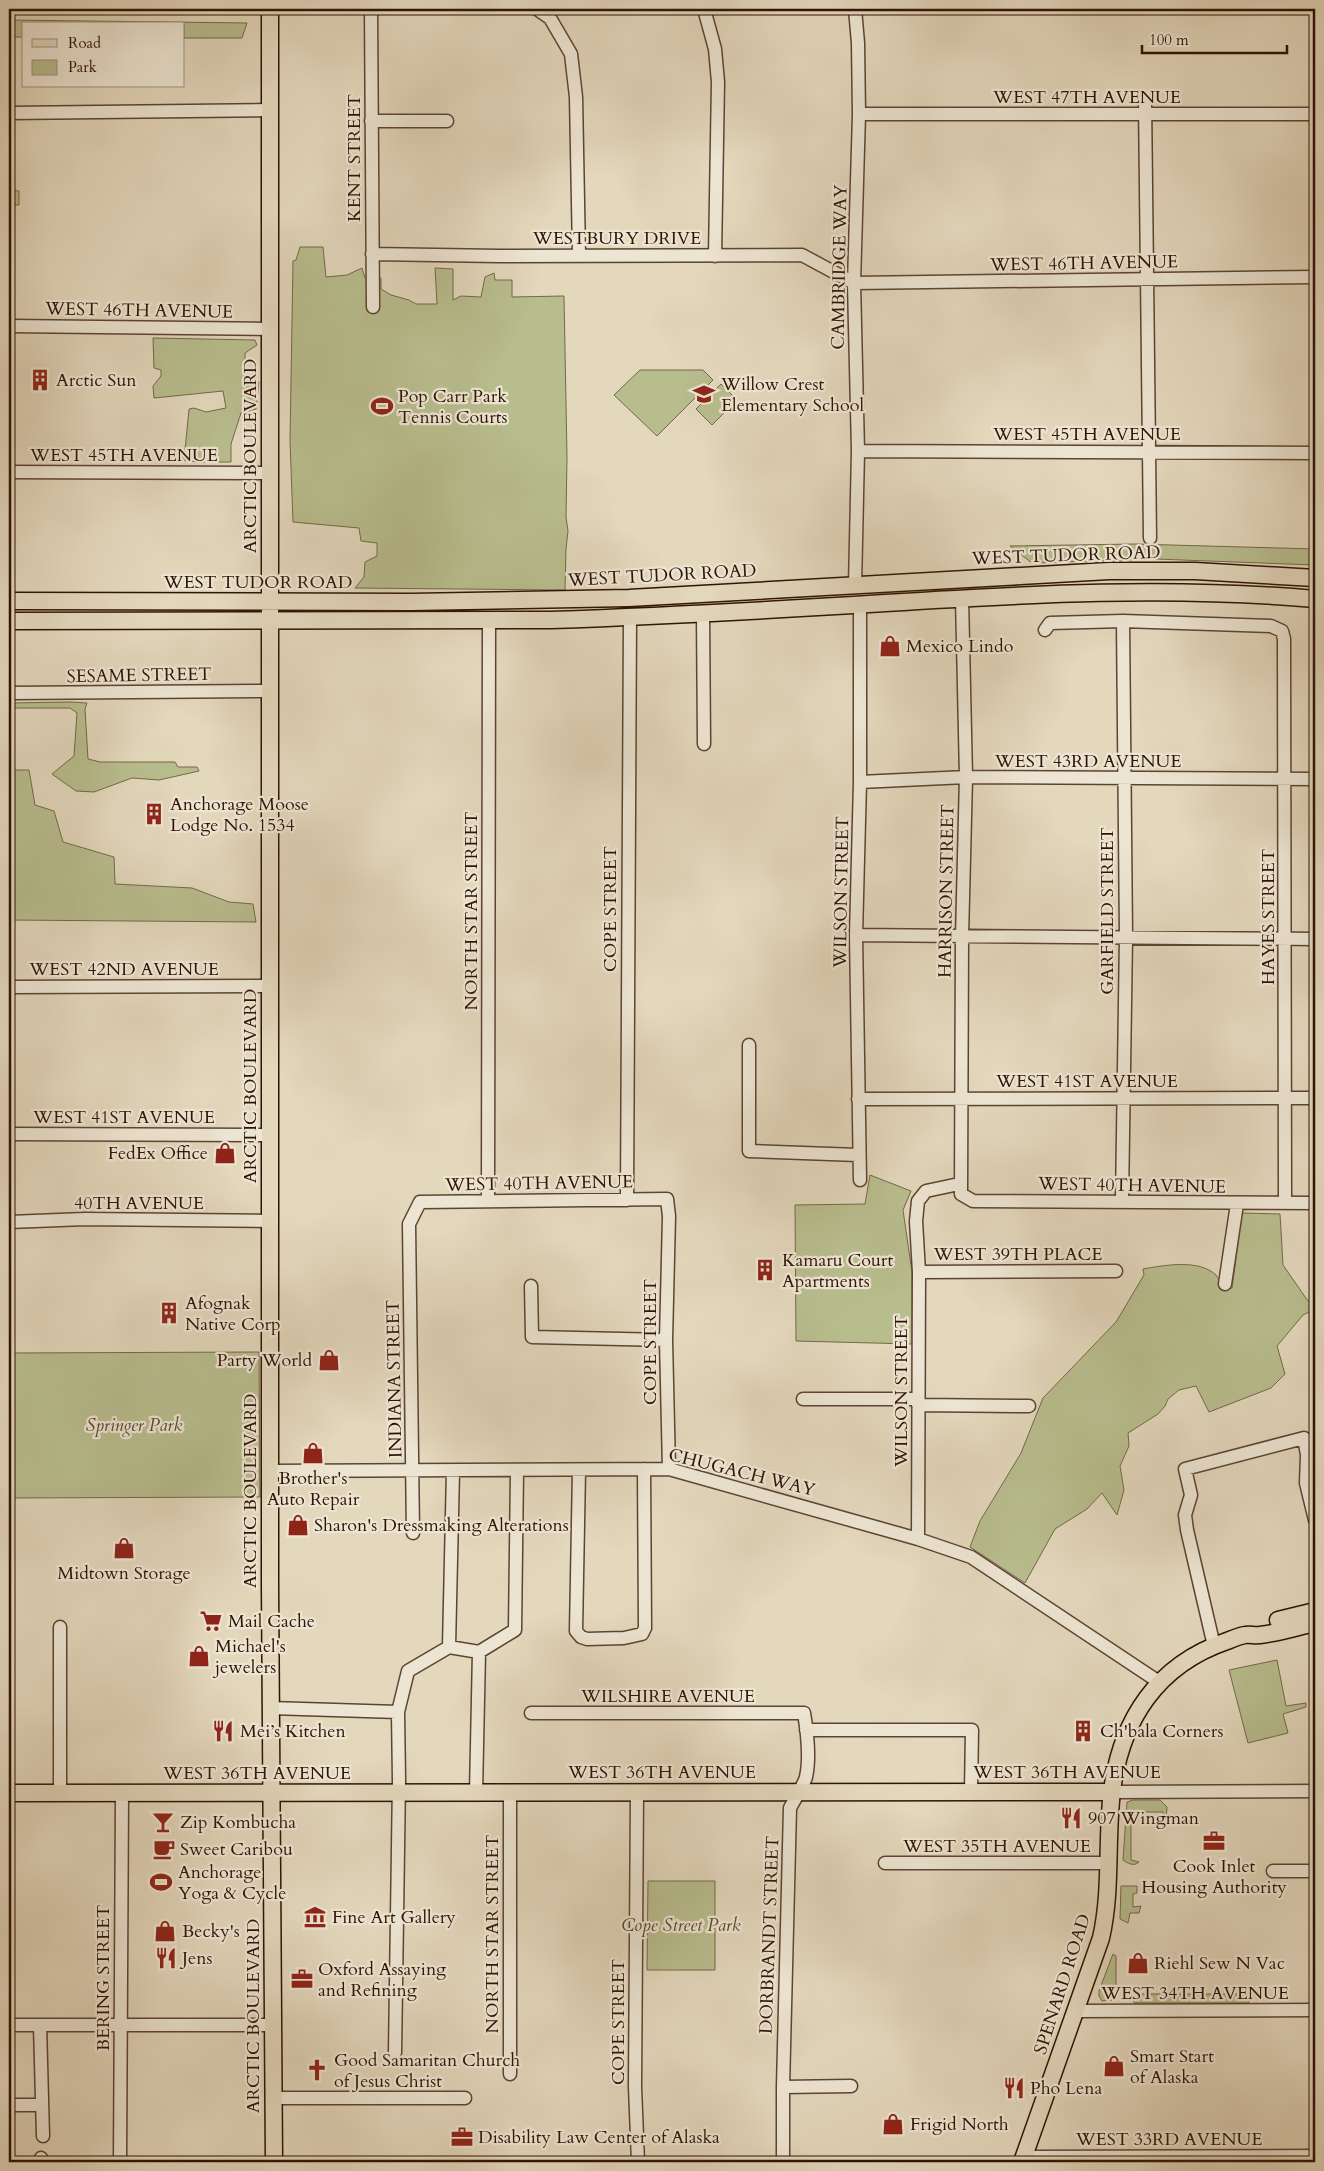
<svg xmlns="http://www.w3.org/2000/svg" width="1324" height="2171" viewBox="0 0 1324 2171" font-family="Cardo,serif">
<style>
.green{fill:#b8bd8e;stroke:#746849}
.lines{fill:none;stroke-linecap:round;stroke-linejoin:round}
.minor-casing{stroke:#5c4432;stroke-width:15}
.major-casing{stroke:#2f1304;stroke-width:19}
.minor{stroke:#ede5d3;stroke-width:12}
.major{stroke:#e3d7bc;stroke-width:16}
.labels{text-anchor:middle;stroke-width:4.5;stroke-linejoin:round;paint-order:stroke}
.street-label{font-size:18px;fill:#2f1304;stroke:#ede5d3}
.poi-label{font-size:18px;fill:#2f1304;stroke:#ede5d3;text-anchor:start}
.park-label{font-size:18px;font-style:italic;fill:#58462d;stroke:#ede5d3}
</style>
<rect width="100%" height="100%" fill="#e3d7bc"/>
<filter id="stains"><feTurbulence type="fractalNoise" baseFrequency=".004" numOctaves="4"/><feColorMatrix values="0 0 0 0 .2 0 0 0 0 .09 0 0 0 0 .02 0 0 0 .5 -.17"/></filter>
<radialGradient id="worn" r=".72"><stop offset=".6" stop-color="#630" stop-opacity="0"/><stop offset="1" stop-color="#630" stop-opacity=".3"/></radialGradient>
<path class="green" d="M9 20 247 23 242 38H184V24H24V37H9Z
M9 190 19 191V205H9Z
M300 247H323L326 277 347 275 362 268 365 278H381V289L391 295 409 300 416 304H437L435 268 453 269V300L461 296 481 297 485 277 494 273 495 280H512V297L564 296 567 457 566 517 568 531 566 549 565 590 355 588 364 577 365 562 377 556V543L361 541 359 528 293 522 290 441 293 261 296 260Z
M153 338 255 340 257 345 245 353V381L259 382 256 409 241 413 231 444V462H197L176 459V453L185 450 189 409 194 408 206 412 226 408 223 391 154 398 153 386 161 376V370L154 368Z
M640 370H703L713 380 657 436 614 395Z
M721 384 737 400 712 425 696 409Z
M1135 544 1315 549V565L1155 559 1032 563 1010 546Z
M71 702 87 703 85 709 88 759 100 762H175L178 767H197L199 771 159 780 132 778 94 792 76 791 52 774 74 756 77 713 70 708H9V703Z
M9 770H29L35 805 54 811 63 842 114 857 115 884 192 888 229 902 253 904 256 922 9 920Z
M870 1175 911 1191 903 1210 912 1272V1344L796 1341 795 1205 865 1204Z
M1242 1213 1280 1214 1283 1265 1308 1301 1315 1300V1309L1303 1315 1277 1346 1285 1374 1271 1388 1209 1412 1196 1386 1179 1390 1168 1399 1165 1406 1158 1414 1128 1433 1129 1446 1120 1466 1124 1490 1117 1515 1102 1493 1087 1509 1055 1529 1025 1583 970 1547 980 1521 1021 1453 1043 1398 1116 1322 1144 1275 1143 1269C1165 1265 1199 1259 1216 1275 1219 1279 1221 1285 1223 1289L1232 1288Z
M259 1352 260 1497 9 1498V1353Z
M1277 1660 1286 1706 1306 1703V1707L1283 1714 1288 1733 1248 1743 1229 1670Z
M1133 1800H1160L1167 1807 1166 1820H1164L1163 1812H1139V1819L1131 1820V1860L1139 1862C1134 1867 1127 1863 1123 1860L1127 1802Z
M648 1881H715V1970H647Z
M1121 1886H1137V1893L1133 1894V1907L1141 1906 1139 1913H1130L1128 1923 1120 1919Z
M1142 1886H1188V1891H1183L1182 1893H1142Z
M1113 1954 1116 1956V1995L1112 2000 1102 2001 1099 1996V1991Z
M1135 1994H1248L1251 1999 1248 2003H1135L1131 1999Z"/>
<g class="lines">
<g class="minor-casing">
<path id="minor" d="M371 9 373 307
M537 9 550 18 571 54 576 97 579 255
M704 9 715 49 718 82 715 256
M855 9 858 43 859 114 854 283 858 451 855 586
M1145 100 1150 538
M9 113 271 110
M859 114H1315
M371 121H447
M372 254 499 256 802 255 854 283 1315 277
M9 326 270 329
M858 451 1315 453
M9 472 270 473
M962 598 966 777 962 937 961 1194 973 1201 1315 1203
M703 613 704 744
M1045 630 1050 623 1123 621 1271 626 1282 631 1284 639 1285 1202
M9 693 269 691
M860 782 966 777 1315 779
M856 935 1315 939
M9 987 270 986
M749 1045V1151L858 1155
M858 1099 1315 1098
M9 1134 270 1135
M860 1180 856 935 860 782V605
M627 1200 630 617
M1122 1200 1126 937 1123 621
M488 1201 489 621
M9 1222 85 1219 270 1221
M919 1272 1116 1271
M1225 1284 1237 1204
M531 1286 532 1337 666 1340
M803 1399H918
M918 1405 1029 1406
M579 1470 576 1631 581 1637 587 1639 624 1638 642 1634 645 1628 644 1469
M270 1471 669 1469 918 1539 971 1557 1159 1682
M413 1533 409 1224 420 1202 667 1199 669 1216 666 1340 669 1469
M918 1539 919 1272 916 1221 918 1201 926 1191 959 1184
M1214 1646 1187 1530 1185 1515 1191 1495 1185 1469 1304 1438 1307 1455 1306 1483 1315 1520
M449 1647 453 1471
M270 1708 398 1712
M531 1713H804C807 1731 810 1759 806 1777 805 1782 794 1801 790 1808L783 2087V2162
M806 1730H972L971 1792
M1112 1792 1315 1791
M60 1793V1627
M476 1793 479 1652 515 1630 517 1470
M510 1793V2074
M637 1793 635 2087 638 2162
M885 1863H1110
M1273 1871H1315
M1076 2011 1315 2010
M9 2025H273
M40 2025 43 2136
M395 2053 399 1780 398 1712 408 1671 449 1647 479 1652
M783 2087 851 2086
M274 2098H465
M9 2105H41
M1024 2157 1315 2156
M41 2162V2158
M120 2162 122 1794"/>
</g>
<g class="major-casing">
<path id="major" d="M270 9V1585L274 2162
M9 601 411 602 629 598 1109 571H1195L1315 578
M9 621 551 620C663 616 774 610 885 603 1029 594 1171 586 1315 599
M1278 1620 1315 1611
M9 1793 1112 1792
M1022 2162 1101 1938C1112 1890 1106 1840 1112 1791 1121 1720 1157 1665 1227 1641 1232 1639 1239 1636 1245 1635 1250 1634 1255 1636 1260 1635 1278 1633 1297 1627 1315 1623"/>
</g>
<use href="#minor" class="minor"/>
<use href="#major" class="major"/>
</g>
<defs>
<g id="building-bare" transform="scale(1.725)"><path d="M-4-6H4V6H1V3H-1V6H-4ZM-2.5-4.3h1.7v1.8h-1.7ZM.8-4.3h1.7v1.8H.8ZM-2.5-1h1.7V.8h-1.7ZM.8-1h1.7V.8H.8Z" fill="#8f2418" stroke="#ede5d3" stroke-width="2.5" paint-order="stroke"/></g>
<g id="school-bare" transform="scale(1.725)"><path d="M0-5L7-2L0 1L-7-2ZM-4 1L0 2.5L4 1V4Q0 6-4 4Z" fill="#8f2418" stroke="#ede5d3" stroke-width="2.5" paint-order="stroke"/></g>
<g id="stadium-bare" transform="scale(1.725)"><path d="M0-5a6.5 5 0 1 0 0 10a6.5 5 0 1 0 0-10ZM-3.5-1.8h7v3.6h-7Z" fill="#8f2418" stroke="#ede5d3" stroke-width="2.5" paint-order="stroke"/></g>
<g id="shop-bare" transform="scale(1.725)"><path d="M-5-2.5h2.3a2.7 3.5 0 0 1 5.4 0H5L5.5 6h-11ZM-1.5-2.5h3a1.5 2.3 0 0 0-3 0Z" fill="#8f2418" stroke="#ede5d3" stroke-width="2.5" paint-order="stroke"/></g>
<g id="supermarket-bare" transform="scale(1.725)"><path d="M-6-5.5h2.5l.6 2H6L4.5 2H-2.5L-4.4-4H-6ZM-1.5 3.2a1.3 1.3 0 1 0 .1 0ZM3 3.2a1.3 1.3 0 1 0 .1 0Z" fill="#8f2418" stroke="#ede5d3" stroke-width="2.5" paint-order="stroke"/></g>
<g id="restaurant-bare" transform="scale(1.725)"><path d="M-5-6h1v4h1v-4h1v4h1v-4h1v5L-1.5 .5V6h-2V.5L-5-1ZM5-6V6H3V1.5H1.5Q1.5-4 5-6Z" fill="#8f2418" stroke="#ede5d3" stroke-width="2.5" paint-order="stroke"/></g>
<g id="bar-bare" transform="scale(1.725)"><path d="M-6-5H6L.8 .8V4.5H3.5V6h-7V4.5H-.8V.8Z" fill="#8f2418" stroke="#ede5d3" stroke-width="2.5" paint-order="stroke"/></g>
<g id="office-bare" transform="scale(1.725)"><path d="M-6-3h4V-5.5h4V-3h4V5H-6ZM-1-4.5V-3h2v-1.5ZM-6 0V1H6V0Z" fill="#8f2418" stroke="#ede5d3" stroke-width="2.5" paint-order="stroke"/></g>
<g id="cafe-bare" transform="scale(1.725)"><path d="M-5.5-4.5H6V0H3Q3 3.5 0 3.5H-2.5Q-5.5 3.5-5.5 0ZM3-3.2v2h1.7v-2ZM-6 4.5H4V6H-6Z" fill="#8f2418" stroke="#ede5d3" stroke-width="2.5" paint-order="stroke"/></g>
<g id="museum-bare" transform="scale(1.725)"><path d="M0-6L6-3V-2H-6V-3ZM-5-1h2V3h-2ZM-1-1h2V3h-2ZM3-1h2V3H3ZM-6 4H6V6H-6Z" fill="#8f2418" stroke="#ede5d3" stroke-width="2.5" paint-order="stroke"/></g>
<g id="church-bare" transform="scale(1.725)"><path d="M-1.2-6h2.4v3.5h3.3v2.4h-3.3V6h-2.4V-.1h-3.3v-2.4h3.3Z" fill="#8f2418" stroke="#ede5d3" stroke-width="2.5" paint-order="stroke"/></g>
</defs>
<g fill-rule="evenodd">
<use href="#building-bare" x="40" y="380"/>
<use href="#school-bare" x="704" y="394"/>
<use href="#stadium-bare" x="382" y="406"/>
<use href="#shop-bare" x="890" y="646"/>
<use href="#building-bare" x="154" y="814"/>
<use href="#shop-bare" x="225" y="1153"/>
<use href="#building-bare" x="765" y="1270"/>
<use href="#building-bare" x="169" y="1313"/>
<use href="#shop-bare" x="329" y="1360"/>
<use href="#shop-bare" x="313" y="1453"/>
<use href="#shop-bare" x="298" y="1525"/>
<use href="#shop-bare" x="124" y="1548"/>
<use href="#supermarket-bare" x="211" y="1621"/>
<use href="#shop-bare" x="199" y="1656"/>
<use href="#restaurant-bare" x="223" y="1731"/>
<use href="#building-bare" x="1083" y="1731"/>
<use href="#restaurant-bare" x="1071" y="1818"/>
<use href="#bar-bare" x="163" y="1822"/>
<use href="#office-bare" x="1214" y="1841"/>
<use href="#cafe-bare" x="164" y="1849"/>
<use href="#stadium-bare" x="161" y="1882"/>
<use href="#museum-bare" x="315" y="1917"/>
<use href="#shop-bare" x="165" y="1931"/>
<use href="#restaurant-bare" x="166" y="1958"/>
<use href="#shop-bare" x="1138" y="1963"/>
<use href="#office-bare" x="302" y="1979"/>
<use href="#shop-bare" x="1114" y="2066"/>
<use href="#church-bare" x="317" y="2070"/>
<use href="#restaurant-bare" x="1014" y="2088"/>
<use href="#shop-bare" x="893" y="2124"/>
<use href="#office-bare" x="462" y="2137"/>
</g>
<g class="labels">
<g class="street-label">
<text x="1087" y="103">WEST 47TH AVENUE</text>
<text transform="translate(354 158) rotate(-90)" y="6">KENT STREET</text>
<text x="617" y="244">WESTBURY DRIVE</text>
<text transform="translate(1084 263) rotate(-1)" y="6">WEST 46TH AVENUE</text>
<text transform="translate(839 267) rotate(-89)" y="6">CAMBRIDGE WAY</text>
<text transform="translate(139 310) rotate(1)" y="6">WEST 46TH AVENUE</text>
<text x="1087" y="440">WEST 45TH AVENUE</text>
<text x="124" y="461">WEST 45TH AVENUE</text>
<text transform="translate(250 456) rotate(-90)" y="6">ARCTIC BOULEVARD</text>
<text transform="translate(1066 555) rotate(-2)" y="6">WEST TUDOR ROAD</text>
<text transform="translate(662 575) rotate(-3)" y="6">WEST TUDOR ROAD</text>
<text x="258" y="588">WEST TUDOR ROAD</text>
<text transform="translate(139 675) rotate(-1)" y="6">SESAME STREET</text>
<text x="1088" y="767">WEST 43RD AVENUE</text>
<text transform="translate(946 891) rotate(-89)" y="6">HARRISON STREET</text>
<text transform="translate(841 892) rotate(-89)" y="6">WILSON STREET</text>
<text transform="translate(610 909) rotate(-90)" y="6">COPE STREET</text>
<text transform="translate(471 911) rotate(-90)" y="6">NORTH STAR STREET</text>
<text transform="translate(1107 911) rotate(-90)" y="6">GARFIELD STREET</text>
<text transform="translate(1268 917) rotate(-90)" y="6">HAYES STREET</text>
<text x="124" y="975">WEST 42ND AVENUE</text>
<text x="1087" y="1087">WEST 41ST AVENUE</text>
<text transform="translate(250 1086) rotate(-90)" y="6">ARCTIC BOULEVARD</text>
<text x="124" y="1123">WEST 41ST AVENUE</text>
<text transform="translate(539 1183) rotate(-1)" y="6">WEST 40TH AVENUE</text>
<text transform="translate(1132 1185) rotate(1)" y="6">WEST 40TH AVENUE</text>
<text x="139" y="1209">40TH AVENUE</text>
<text x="1018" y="1260">WEST 39TH PLACE</text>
<text transform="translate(650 1342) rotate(-90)" y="6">COPE STREET</text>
<text transform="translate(394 1379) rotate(-91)" y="6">INDIANA STREET</text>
<text transform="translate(901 1391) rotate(-90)" y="6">WILSON STREET</text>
<text transform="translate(742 1472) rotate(14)" y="6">CHUGACH WAY</text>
<text transform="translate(250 1491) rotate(-90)" y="6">ARCTIC BOULEVARD</text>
<text x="668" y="1702">WILSHIRE AVENUE</text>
<text x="662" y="1778">WEST 36TH AVENUE</text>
<text x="1067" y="1778">WEST 36TH AVENUE</text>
<text x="257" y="1779">WEST 36TH AVENUE</text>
<text x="997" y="1852">WEST 35TH AVENUE</text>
<text transform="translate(492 1934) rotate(-90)" y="6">NORTH STAR STREET</text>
<text transform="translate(769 1935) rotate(-88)" y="6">DORBRANDT STREET</text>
<text transform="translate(103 1978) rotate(-90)" y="6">BERING STREET</text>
<text transform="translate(1062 1984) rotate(-72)" y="6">SPENARD ROAD</text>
<text x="1195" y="1999">WEST 34TH AVENUE</text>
<text transform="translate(253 2016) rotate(-90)" y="6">ARCTIC BOULEVARD</text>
<text transform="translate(618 2022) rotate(-90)" y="6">COPE STREET</text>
<text x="1169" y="2145">WEST 33RD AVENUE</text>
</g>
<g class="poi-label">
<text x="56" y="386">Arctic Sun</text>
<text x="721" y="390">Willow Crest<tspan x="721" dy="21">Elementary School</tspan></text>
<text x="398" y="402">Pop Carr Park<tspan x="398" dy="21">Tennis Courts</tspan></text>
<text x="906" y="652">Mexico Lindo</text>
<text x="170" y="810">Anchorage Moose<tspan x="170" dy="21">Lodge No. 1534</tspan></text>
<text x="208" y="1159" text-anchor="end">FedEx Office</text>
<text x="782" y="1266">Kamaru Court<tspan x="782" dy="21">Apartments</tspan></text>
<text x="185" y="1309">Afognak<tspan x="185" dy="21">Native Corp</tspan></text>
<text x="312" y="1366" text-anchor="end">Party World</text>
<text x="313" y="1484" text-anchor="middle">Brother's<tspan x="313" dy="21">Auto Repair</tspan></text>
<text x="314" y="1531">Sharon's Dressmaking Alterations</text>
<text x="124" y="1579" text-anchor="middle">Midtown Storage</text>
<text x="228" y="1627">Mail Cache</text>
<text x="215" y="1652">Michael's<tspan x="215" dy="21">jewelers</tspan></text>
<text x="240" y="1737">Mei’s Kitchen</text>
<text x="1100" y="1737">Ch'bala Corners</text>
<text x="1088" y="1824">907 Wingman</text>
<text x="180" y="1828">Zip Kombucha</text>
<text x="180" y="1855">Sweet Caribou</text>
<text x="1214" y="1872" text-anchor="middle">Cook Inlet<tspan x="1214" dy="21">Housing Authority</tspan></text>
<text x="178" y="1878">Anchorage<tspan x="178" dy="21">Yoga &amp; Cycle</tspan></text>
<text x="332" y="1923">Fine Art Gallery</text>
<text x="182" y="1937">Becky's</text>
<text x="182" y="1964">Jens</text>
<text x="1154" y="1969">Riehl Sew N Vac</text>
<text x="318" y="1975">Oxford Assaying<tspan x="318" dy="21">and Refining</tspan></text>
<text x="1130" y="2062">Smart Start<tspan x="1130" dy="21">of Alaska</tspan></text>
<text x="334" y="2066">Good Samaritan Church<tspan x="334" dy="21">of Jesus Christ</tspan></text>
<text x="1030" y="2094">Pho Lena</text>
<text x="910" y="2130">Frigid North</text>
<text x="478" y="2143">Disability Law Center of Alaska</text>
</g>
<g class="park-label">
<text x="134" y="1431">Springer Park</text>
<text x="681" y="1931">Cope Street Park</text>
</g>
</g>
<rect width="1324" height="2171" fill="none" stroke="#e3d7bc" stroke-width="30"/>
<rect x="10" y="10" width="1304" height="2151" fill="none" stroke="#2f1304" stroke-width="2.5"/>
<rect x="15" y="15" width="1294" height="2141" fill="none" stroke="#2f1304"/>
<rect x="22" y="22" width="162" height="65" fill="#ede5d3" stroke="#a19180"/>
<rect x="32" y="39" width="25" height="8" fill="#e3d7bc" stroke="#a19180"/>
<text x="68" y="48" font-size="15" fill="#2f1304">Road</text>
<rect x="32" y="60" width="25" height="15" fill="#b8bd8e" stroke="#a19180"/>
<text x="68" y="72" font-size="15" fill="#2f1304">Park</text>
<path d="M1142 45v8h145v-8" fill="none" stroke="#2f1304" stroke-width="2.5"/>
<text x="1149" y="45" font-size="15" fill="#2f1304" stroke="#ede5d3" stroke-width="4" paint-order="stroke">100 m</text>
<rect width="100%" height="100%" filter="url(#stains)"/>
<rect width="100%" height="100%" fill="url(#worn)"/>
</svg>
